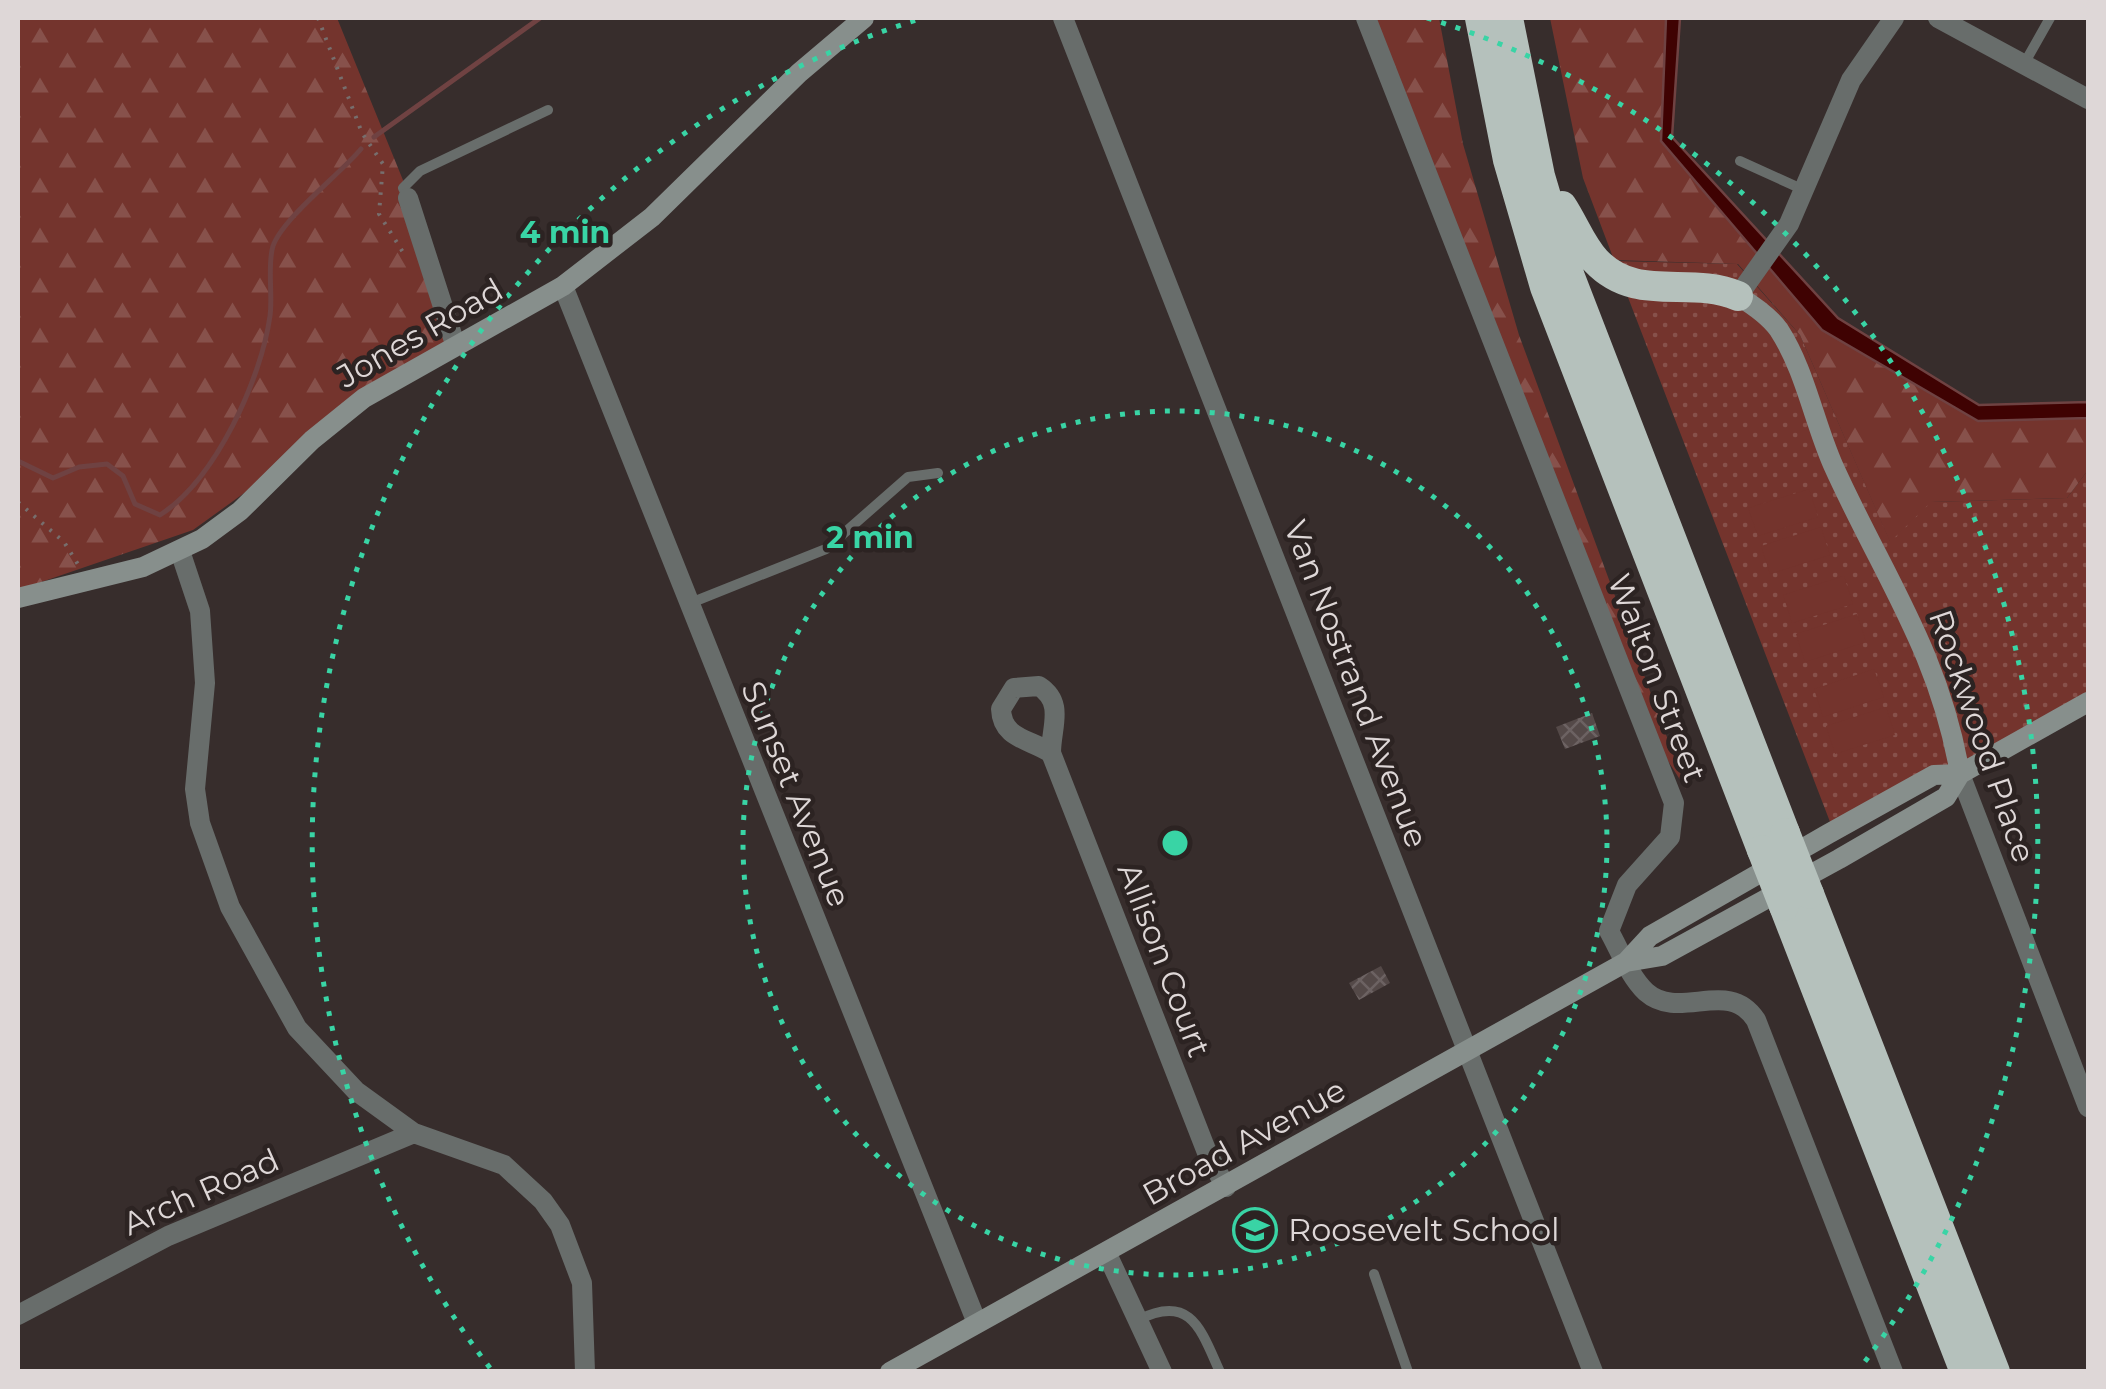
<svg xmlns="http://www.w3.org/2000/svg" width="2106" height="1389" viewBox="0 0 2106 1389" font-family="Montserrat,sans-serif">
<style>
.grass{fill:url(#grass-dots)}
.forest{fill:url(#forest-firs)}
.garden{fill:#74342d}
.water{fill:#3f0202;stroke:#6f4242;stroke-width:2.5}
.lines{fill:none;stroke-linecap:round;stroke-linejoin:round}
.stream{stroke:#6f4242;stroke-width:5}
.building{fill:url(#building-cross-hatch)}
.path{stroke:#776e6d;stroke-width:4;stroke-dasharray:2.5 8;stroke-linecap:butt}
.lane{stroke:#686d6b;stroke-width:10}
.street{stroke:#686d6b;stroke-width:20}
.secondary{stroke:#878f8c;stroke-width:20}
.highway{stroke:#b5c1bc;stroke-width:30}
.highway-bridge{stroke:#b5c1bc;stroke-width:30}
.ring{fill:none;stroke:#39d4a5;stroke-width:5;stroke-dasharray:5 10}
.labels{text-anchor:middle;stroke-width:9;stroke-linejoin:round;paint-order:stroke}
.street-label{font-size:32px;fill:#ded7d7;stroke:#2c2322}
.poi-label{font-size:32px;fill:#ded7d7;stroke:#2c2322;text-anchor:start}
.centre{fill:#39d4a5;stroke:#2c2322;stroke-width:5}
.ring-label{font-size:30px;text-anchor:middle;font-weight:bold;fill:#39d4a5;stroke:#2c2322;stroke-width:9;stroke-linejoin:round;paint-order:stroke}
</style>
<defs>
<pattern id="grass-dots" width="8" height="8" patternUnits="userSpaceOnUse" patternTransform="scale(2.5)"><rect width="8" height="8" fill="#74342d"/><path d="M2 2h.1M6 6h.1" fill="none" stroke="#87514b" stroke-width="1.8" stroke-linecap="round"/></pattern>
<pattern id="forest-firs" width="22" height="20" patternUnits="userSpaceOnUse" patternTransform="scale(2.5)"><rect width="22" height="20" fill="#74342d"/><path d="M5 1l3.5 6h-7zM16 11l3.5 6h-7z" fill="#87514b"/></pattern>
<pattern id="building-cross-hatch" width="8" height="8" patternUnits="userSpaceOnUse" patternTransform="scale(2.5)"><rect width="8" height="8" fill="#544948"/><path d="M0 0l8 8M0 8l8-8" fill="none" stroke="#6c6262"/></pattern>
</defs>
<rect width="100%" height="100%" fill="#372d2c"/>
<path class="grass" d="M1614 261 1737 264 1800 335 1890 541 1930 502 2067 498 2088 470V699L1837 840Z"/>
<path class="forest" d="M18 18H337L442 276 458 339 193 530 18 590Z
M1369 18H1439L1463 144 1519 335 1686 789 1643 722Z
M1550 18H1666L1661 141 1823 330 1978 421 2088 418V470L2067 498 1931 502 1890 542 1800 335 1738 264 1614 260 1583 178Z"/>
<path class="garden" d="M1809 489 1818 517 1758 536 1748 508Z
M1821 527 1830 555 1770 574 1761 546Z
M1844 576 1853 604 1792 623 1783 595Z
M1857 614 1866 642 1805 662 1796 634Z
M1874 669 1884 697 1823 717 1814 689Z
M1886 707 1895 735 1835 754 1826 726Z"/>
<path class="water" d="M1666 18H1680L1672 137 1838 318 1979 405 2088 402V418L1978 421 1822 330 1661 141Z"/>
<g class="lines">
<path class="stream" d="M374 137 540 18
M18 461 53 478 79 467 107 464 123 476 135 504 160 515C215 480 261 380 270 316 273 295 267 265 273 246 283 218 339 175 361 149"/>
</g>
<path class="building" d="M1592 713 1600 736 1565 749 1556 727Z
M1381 966 1390 983 1359 1000 1349 983Z"/>
<g class="lines">
<path class="path" d="M318 18 362 133 383 164 379 214 406 257
M18 502 64 542 79 566"/>
<path class="lane" d="M2024 64 2050 18
M1740 161 1804 190
M408 198 403 188 420 171 548 110
M688 604 826 549 908 477 938 473
M1374 1274 1408 1372
M1138 1320C1191 1293 1201 1330 1220 1372"/>
<path class="street" d="M1063 18 1593 1372
M1366 18 1674 803 1670 837 1627 885 1609 931C1620 951 1630 977 1646 992 1680 1022 1728 977 1756 1020L1893 1372
M1938 18 2088 99
M408 198 455 344
M563 286 977 1323
M1738 296 1789 224 1851 80 1894 18
M180 551 200 611 205 683 195 789 200 823 230 907 297 1028 356 1091 414 1133 504 1165 543 1201 560 1225 582 1283 585 1372
M1051 753C1030 739 1002 739 1001 709L1014 688 1039 686C1065 703 1051 727 1051 753L1208 1155 1226 1187
M1960 774 2088 1107
M1107 1254 1162 1372
M18 1315 168 1236 414 1133"/>
<path class="secondary" d="M1738 296C1753 305 1769 316 1779 330 1805 370 1814 422 1833 465 1882 574 1939 651 1960 774
M18 598 143 567 202 539 240 511 312 440 364 398 563 286 652 217 799 73 864 18
M1626 962 1662 956 1839 859 1946 797 1960 774
M890 1372 1626 962 1650 936 1828 834 1934 775 1960 774 2088 702"/>
<path class="highway" d="M1480 18 1508 160 1545 287 1762 850
M1508 18 1540 176 1570 277 1785 833
M1562 206C1574 224 1581 245 1596 261 1637 304 1689 275 1738 296
M1809 894 1995 1372
M1784 906 1965 1372"/>
<path class="highway-bridge" d="M1785 833 1809 894
M1762 850 1784 906"/>
</g>
<g class="ring">
<circle cx="1175" cy="843" r="432"/>
<path d="M490 1368A863 863 0 0 1 923 18M1427 18A863 863 0 0 1 1860 1368"/>
</g>
<defs>
<g id="school-ring" transform="scale(2.25)"><circle r="9.5" fill="#2c2322" stroke="#39d4a5" stroke-width="1.5"/><path d="M0-5L7-2L0 1L-7-2ZM-4 1L0 2.5L4 1V4Q0 6-4 4Z" fill="#39d4a5"/></g>
</defs>
<g fill-rule="evenodd">
<use href="#school-ring" x="1255" y="1230"/>
</g>
<g class="labels">
<g class="street-label">
<text transform="translate(420 333) rotate(-30)" y="11">Jones Road</text>
<text transform="translate(1657 678) rotate(69)" y="11">Walton Street</text>
<text transform="translate(1356 684) rotate(69)" y="11">Van Nostrand Avenue</text>
<text transform="translate(1982 736) rotate(71)" y="11">Rockwood Place</text>
<text transform="translate(796 794) rotate(68)" y="11">Sunset Avenue</text>
<text transform="translate(1164 960) rotate(69)" y="11">Allison Court</text>
<text transform="translate(1244 1142) rotate(-29)" y="11">Broad Avenue</text>
<text transform="translate(201 1192) rotate(-24)" y="11">Arch Road</text>
</g>
<g class="poi-label">
<text x="1288" y="1241">Roosevelt School</text>
</g>
</g>
<circle cx="1175" cy="843" r="15" class="centre"/>
<g class="ring-label">
<text x="565" y="243">4 min</text>
<text x="870" y="548">2 min</text>
</g>
<rect width="2106" height="1389" fill="none" stroke="#ded7d7" stroke-width="40"/>
</svg>
